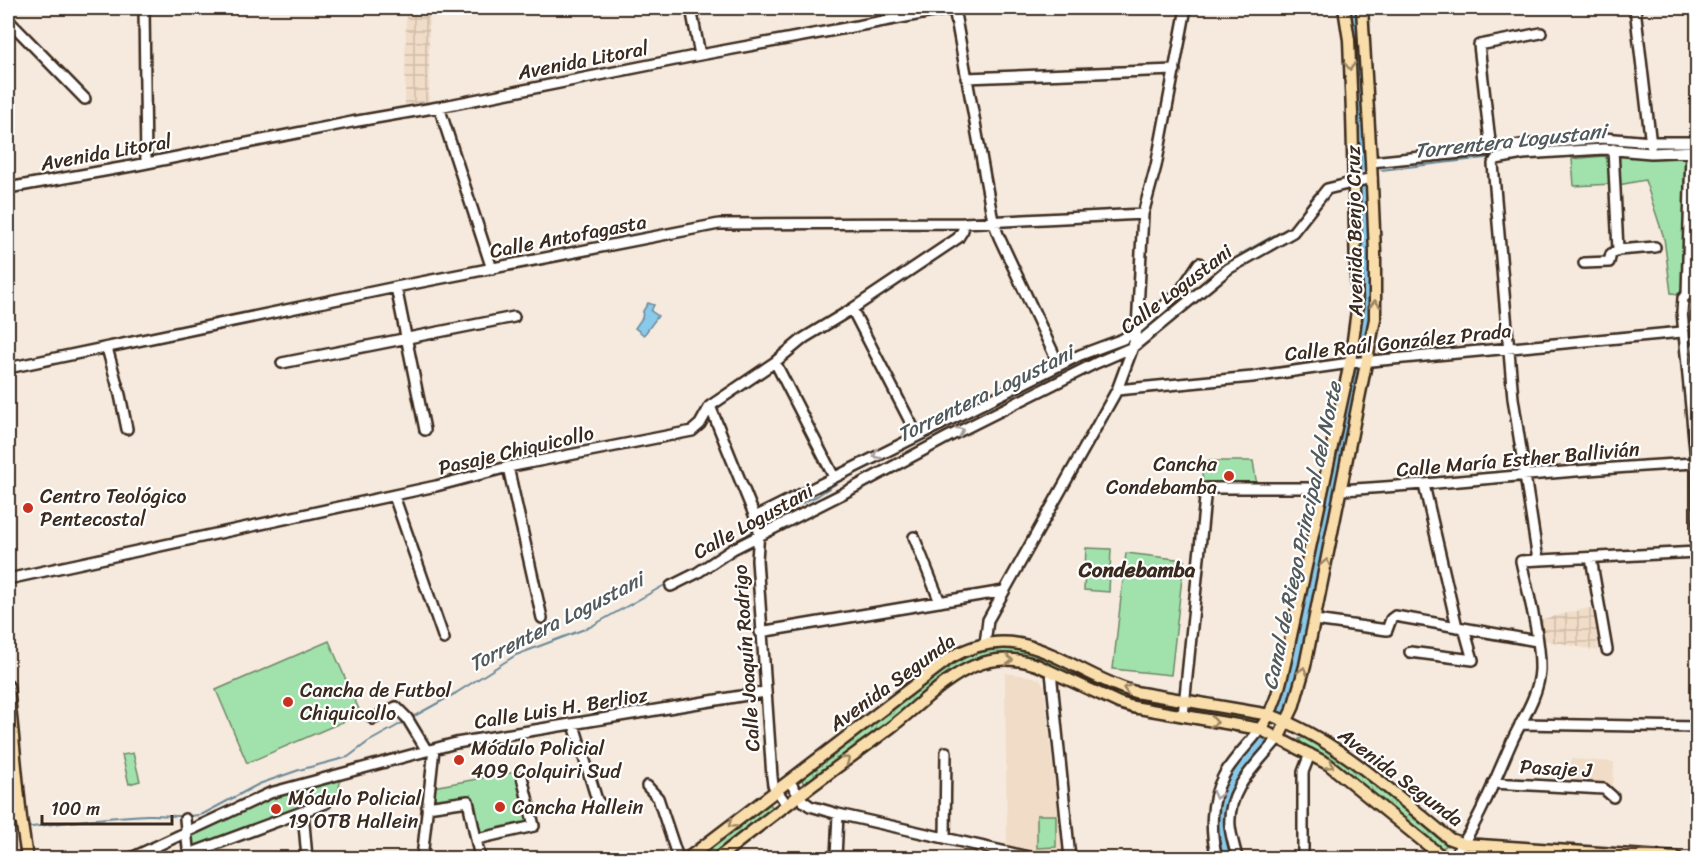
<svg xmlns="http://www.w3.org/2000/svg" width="1705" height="866" viewBox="0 0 1705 866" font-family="Sriracha,sans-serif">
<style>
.built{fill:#f0dcc7}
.industrial{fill:url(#industrial-grid)}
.grass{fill:url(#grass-tufts);stroke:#6e8665;stroke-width:1.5}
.park{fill:#a1e2ac;stroke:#6e8665;stroke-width:1.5}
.water{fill:#89c9ea;stroke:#6a8998;stroke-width:1.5}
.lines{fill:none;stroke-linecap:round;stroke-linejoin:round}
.stream{stroke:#6a8998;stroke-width:2}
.canal{stroke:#89c9ea;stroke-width:9}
.minor-casing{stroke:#3b2a1e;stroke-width:14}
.major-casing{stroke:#3b2a1e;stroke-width:15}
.minor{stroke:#fff;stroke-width:9}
.major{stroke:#f9deab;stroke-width:10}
.oneway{stroke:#9a8464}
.oneway2{stroke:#a79f9a}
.poi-dot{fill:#c8321e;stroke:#fff;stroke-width:2}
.labels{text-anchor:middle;stroke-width:4.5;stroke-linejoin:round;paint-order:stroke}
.street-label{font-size:20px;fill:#3b2a1e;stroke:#fff}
.poi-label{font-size:20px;fill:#3b2a1e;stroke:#fff;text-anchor:start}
.water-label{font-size:21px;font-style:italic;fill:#525a5b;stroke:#fff}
.neighbourhood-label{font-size:21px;font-weight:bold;fill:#3b2a1e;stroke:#fff}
</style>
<defs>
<pattern id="industrial-grid" width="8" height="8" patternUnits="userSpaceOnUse" patternTransform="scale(1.5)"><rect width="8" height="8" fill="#f0dcc7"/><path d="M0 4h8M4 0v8" fill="none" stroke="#cfbdaa"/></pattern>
<pattern id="grass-tufts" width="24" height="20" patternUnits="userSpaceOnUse" patternTransform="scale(1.5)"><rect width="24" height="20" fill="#a1e2ac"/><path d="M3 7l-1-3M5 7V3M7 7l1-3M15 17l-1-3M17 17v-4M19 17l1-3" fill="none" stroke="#8cc294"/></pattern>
</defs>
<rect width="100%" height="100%" fill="#f6eade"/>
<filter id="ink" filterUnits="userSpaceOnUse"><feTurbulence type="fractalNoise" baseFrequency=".0167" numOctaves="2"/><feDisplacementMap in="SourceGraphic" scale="12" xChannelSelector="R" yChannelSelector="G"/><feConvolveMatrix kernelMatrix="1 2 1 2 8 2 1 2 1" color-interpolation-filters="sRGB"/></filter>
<g filter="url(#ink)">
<path class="built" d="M1005 673 1034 677 1037 679 1039 678 1044 686 1062 852 1058 858 1007 846Z
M1571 759 1614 762 1613 785 1570 783Z"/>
<path class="industrial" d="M406 8H429V103L405 105Z
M1594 607 1600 636 1597 641 1598 651 1544 640 1538 620Z"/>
<path class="grass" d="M1005 649C1043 649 1075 674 1109 689 1130 698 1154 700 1177 704V709L1128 701 1115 696 1029 656 1003 653 988 655 971 660 948 672 888 722 806 783H803L802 778 949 665C967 655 984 650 1005 649Z
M1194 708 1259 720 1258 723 1194 711Z
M1304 737 1344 761 1445 843 1446 846 1441 849 1439 848 1340 765 1302 744 1299 739Z
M770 804 774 809 709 858H698Z
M1465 851 1592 858H1463L1462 856Z"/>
<path class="park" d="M1621 155 1680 156 1685 158 1687 162 1684 285 1679 294 1671 293 1664 238 1645 180 1618 185V156Z
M1604 156 1609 160 1612 184 1574 186 1572 159Z
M1201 461H1253L1257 486 1203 484Z
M1086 548 1111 549 1109 592 1084 590Z
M1126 553 1184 560 1171 675 1113 669Z
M329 641 361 714 247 763 216 690Z
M133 753 140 781 129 784 122 755Z
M516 772 528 819 523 825 482 833 478 831 469 798 464 797 435 803 432 802 433 787Z
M341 776 338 794 196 848 192 847 190 835 266 798 288 794 292 790Z
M1037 815H1056V847L1037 848Z"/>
<path class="water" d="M648 303 654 305 651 311 658 316 644 335 635 328 642 318 643 311Z"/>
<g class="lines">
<path class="stream" d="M1571 147 1606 143 1643 148
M1381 170 1494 157
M1327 185 1344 179
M1179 304 1223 266 1246 251 1291 226 1314 195 1320 190
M1156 323 1163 315 1172 309
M761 526 776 515 817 496 840 481 972 415 1092 356 1127 343
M716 555 756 529
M409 719 456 693 516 655 590 627 711 559
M25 828C66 822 106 817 147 815 166 814 185 819 203 814L259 784 299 770 348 757 368 742 404 722
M8 829H20"/>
<path class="canal" d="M1351 8 1357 68 1363 167
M1359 356 1366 327 1364 190
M1283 711 1287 697 1357 370
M1226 858C1211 804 1228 782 1262 742"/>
<g class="minor-casing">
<path id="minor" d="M144 8 146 163
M691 8 700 55
M1635 8 1651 145
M8 20 85 99
M966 78 1175 70
M439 107 492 269
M1613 149 1618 250
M1491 150 1479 45 1541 33
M1691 151 1687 295 1683 298 1682 312 1697 471 1698 556
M1371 162 1491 150 1521 145 1603 138 1651 142H1698
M8 188 132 166 352 122 439 107 700 55 954 8 993 221 999 237 1059 365
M1584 263 1609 262 1611 254 1618 250 1655 247
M396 287 425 430
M852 309 917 435
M107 348 120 395 127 429
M775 362 834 477
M282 363 514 317
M8 368 396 287 719 224 963 223 1143 214
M1117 390 1252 377 1350 363 1682 332
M710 406 755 517 759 531 757 560 772 777 773 785 787 805
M508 467 542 618
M1424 485 1457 627
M1341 490C1460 483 1579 468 1698 463
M394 496 444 639
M755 517 1080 355 1123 339 1137 329 1179 293 1199 263
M914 537 940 602
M1591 558 1607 650
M1538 560 1513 398 1493 164 1496 159 1523 154 1604 149 1651 153 1698 151
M8 579 436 486 508 467 692 431 700 424 710 406 775 362 804 338 852 309 958 238 963 230V223
M671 586 697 573 733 549 842 494 948 437 1096 363 1133 347 1228 269 1293 232 1327 189 1372 178
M1315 620 1387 630 1391 619 1395 616 1537 641
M760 632 1004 591
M985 644 988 620 1117 390 1133 347 1137 329 1143 214 1156 166 1186 8
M1410 652 1473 660 1464 628
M1051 672 1070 858
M1183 716 1206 488H1323
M373 719 396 707 407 718 427 751
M1520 724 1698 727
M574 725 597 800 600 804 606 806
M789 781 803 801 810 806 838 814 1033 858
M1493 783 1604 789 1613 797
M647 786 658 798 678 858
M427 807 468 801 480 858
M303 812 307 858
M8 819 21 818
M185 819 189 858
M945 838 946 752
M477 839 534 826 522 777
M189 854 326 803
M131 858 270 793 456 743 765 692
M422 858 434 749
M836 858 838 814
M1217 858C1210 832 1210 801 1223 777 1232 759 1249 745 1260 729
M1237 858C1235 848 1231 837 1230 826 1227 788 1258 764 1279 737
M1303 858V772L1310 754
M1453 858C1479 823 1495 779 1513 739 1523 718 1539 694 1540 670 1541 639 1528 593 1521 561L1697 552"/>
</g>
<g class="major-casing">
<path id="major" d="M8 686 21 818 27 858
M1260 729C1276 707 1280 685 1286 659L1350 363 1357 310 1352 113 1349 40 1344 8
M1279 737 1293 708 1305 666 1375 319V252L1371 162 1362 8
M688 858 950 658C1024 615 1068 673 1135 692L1270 715C1339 741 1393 793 1450 839L1464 844 1677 858
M718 858C774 813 832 771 890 728 915 709 946 677 974 666 996 657 1015 658 1037 665L1119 703 1133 707 1260 729 1328 764 1440 855 1446 858"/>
</g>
<use href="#minor" class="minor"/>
<use href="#major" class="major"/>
</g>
<defs><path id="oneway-chevron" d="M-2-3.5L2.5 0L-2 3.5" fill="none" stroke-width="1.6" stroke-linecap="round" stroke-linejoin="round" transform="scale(1.5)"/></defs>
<g class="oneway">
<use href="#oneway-chevron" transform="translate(1350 66) rotate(87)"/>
<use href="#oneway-chevron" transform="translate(1375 304) rotate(-91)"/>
<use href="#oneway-chevron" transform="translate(1326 563) rotate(-78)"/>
<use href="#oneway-chevron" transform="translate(1009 660) rotate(2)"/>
<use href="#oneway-chevron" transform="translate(1303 671) rotate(-76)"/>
<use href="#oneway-chevron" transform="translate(1127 689) rotate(-163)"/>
<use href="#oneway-chevron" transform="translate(1214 722) rotate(9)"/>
<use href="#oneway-chevron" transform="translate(846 760) rotate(-36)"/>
<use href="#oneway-chevron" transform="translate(1330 765) rotate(35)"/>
<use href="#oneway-chevron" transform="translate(732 824) rotate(143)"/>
</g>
<g class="oneway2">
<use href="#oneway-chevron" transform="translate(960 431) rotate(-26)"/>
<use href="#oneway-chevron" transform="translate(877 455) rotate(153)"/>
<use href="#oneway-chevron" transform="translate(1217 795) rotate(105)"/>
</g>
</g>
<g class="poi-dot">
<circle cx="1229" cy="476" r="6"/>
<circle cx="28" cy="508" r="6"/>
<circle cx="288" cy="702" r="6"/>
<circle cx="459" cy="760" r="6"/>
<circle cx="500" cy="807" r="6"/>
<circle cx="276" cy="809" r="6"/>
</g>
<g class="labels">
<g class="street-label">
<text transform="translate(583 60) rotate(-11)" y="7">Avenida Litoral</text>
<text transform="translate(106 152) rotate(-10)" y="7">Avenida Litoral</text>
<text transform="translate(1354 231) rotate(-91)" y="7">Avenida Benjo Cruz</text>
<text transform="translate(568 236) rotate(-11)" y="7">Calle Antofagasta</text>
<text transform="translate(1176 289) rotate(-37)" y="7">Calle Logustani</text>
<text transform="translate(1398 342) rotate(-6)" y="7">Calle Raúl González Prada</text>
<text transform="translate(516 450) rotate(-13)" y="7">Pasaje Chiquicollo</text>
<text transform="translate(1518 459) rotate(-5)" y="7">Calle María Esther Ballivián</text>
<text transform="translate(753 521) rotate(-29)" y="7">Calle Logustani</text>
<text transform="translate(746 658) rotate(-94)" y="7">Calle Joaquín Rodrigo</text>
<text transform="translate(892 682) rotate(-36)" y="7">Avenida Segunda</text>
<text transform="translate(561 708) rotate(-9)" y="7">Calle Luis H. Berlioz</text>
<text transform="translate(1556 768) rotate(3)" y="7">Pasaje J</text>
<text transform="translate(1401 777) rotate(37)" y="7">Avenida Segunda</text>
</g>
<g class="poi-label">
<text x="1217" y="471" text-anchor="end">Cancha<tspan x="1217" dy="23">Condebamba</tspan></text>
<text x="40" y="503">Centro Teológico<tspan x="40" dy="23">Pentecostal</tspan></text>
<text x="300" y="697">Cancha de Futbol<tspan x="300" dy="23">Chiquicollo</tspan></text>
<text x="471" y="755">Módulo Policial<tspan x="471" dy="23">409 Colquiri Sud</tspan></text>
<text x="288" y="805">Módulo Policial<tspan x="288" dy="23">19 OTB Hallein</tspan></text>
<text x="512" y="814">Cancha Hallein</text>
</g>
<g class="water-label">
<text transform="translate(1510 141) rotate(-6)" y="7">Torrentera Logustani</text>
<text transform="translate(985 394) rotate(-26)" y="7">Torrentera Logustani</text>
<text transform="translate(1302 536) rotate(-78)" y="7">Canal de Riego Principal del Norte</text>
<text transform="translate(556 622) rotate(-27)" y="7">Torrentera Logustani</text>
</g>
<g class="neighbourhood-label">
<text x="1137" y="577">Condebamba</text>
</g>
</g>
<rect width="1705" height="866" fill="none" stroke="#fff" stroke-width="30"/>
<rect x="15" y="15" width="1675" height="836" fill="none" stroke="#3b2a1e" stroke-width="2" filter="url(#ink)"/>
<path d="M42 815v9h130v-9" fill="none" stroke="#3b2a1e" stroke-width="3"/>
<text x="51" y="815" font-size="18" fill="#3b2a1e" stroke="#ffffff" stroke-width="4.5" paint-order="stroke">100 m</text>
</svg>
